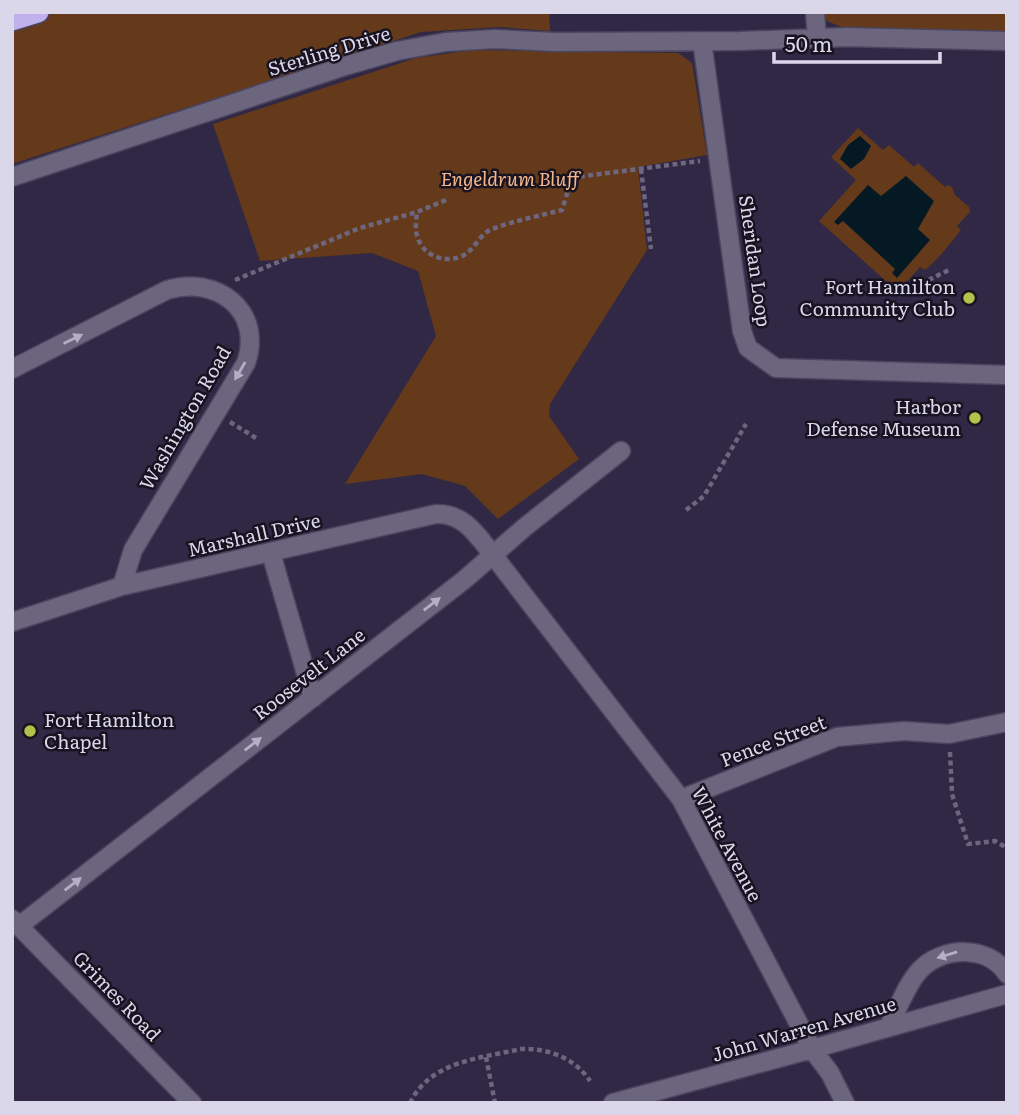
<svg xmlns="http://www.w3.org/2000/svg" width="1019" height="1115" viewBox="0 0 1019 1115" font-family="Literata,serif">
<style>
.green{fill:#643a1b}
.water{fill:#051924}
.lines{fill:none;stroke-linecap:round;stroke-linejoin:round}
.minor-casing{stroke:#4b445f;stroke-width:21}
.highway-casing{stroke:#4b445f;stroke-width:24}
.path{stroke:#6d667f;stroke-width:4.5;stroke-dasharray:5 3.5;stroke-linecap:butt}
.minor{stroke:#6b657e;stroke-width:18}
.highway{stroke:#c0b1ed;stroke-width:21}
.oneway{fill:#b4afc4}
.poi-dot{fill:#b3c24b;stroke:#171320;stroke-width:2.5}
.labels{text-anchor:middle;stroke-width:5;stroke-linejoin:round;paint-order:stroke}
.street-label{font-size:19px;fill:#dbd7ea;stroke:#171320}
.park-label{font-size:19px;font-style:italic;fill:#f5b68b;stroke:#171320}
.poi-label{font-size:19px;fill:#dbd7ea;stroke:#171320;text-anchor:end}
</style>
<rect width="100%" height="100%" fill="#302844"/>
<path class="green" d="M12 12H549L550 31 500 27 421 32 12 164Z
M824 12H1007V31L846 29 827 21Z
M473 50 678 53 692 63 707 155 638 167 647 250 550 404 549 416 579 459 498 519 465 486 422 474 345 484 436 336 418 271 372 253 260 261 213 124 416 58Z
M858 128 883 150 889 145 914 167 918 163 945 187 948 185 952 187 955 195 969 207 970 212 957 226 961 230C950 244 939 258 925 270L920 267 898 292 819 221 856 180 831 157Z"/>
<path class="water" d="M860 136 871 146 864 159 851 169 840 159 848 145Z
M906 176 934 201 918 229 930 240 897 278 892 273 895 269 843 221 838 225 834 222 868 185 881 196Z"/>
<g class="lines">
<g class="minor-casing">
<path id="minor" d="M815 12 817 38
M702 41 742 331 748 348 776 368 1007 375
M12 177 345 66 397 51 446 42 495 39 555 42 740 41 847 37 1007 41
M12 369 167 290C216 275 264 310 246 363L133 550 122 586
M271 553 313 698
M12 622 122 586 436 514C464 513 477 535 493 555L681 799 812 1049 830 1073 845 1103
M681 799 837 737 904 731 949 734 1007 722
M12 919 192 1103
M19 926 464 580 525 527 621 451
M888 1028C897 1011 907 983 920 970 942 946 989 945 1007 974
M613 1103 812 1049 1007 994"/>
</g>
<g class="highway-casing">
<path id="highway" d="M12 20 38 12"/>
</g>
<path class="path" d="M641 169 651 249
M546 181 700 161
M446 200 417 212C416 222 414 233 420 243 428 259 453 264 467 253 475 247 481 234 490 230 512 221 539 216 562 210L572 178
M235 280 360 228 417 212
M898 295 951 269
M230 422 256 438
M686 510 704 496 746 424
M950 752 952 794 968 844 995 841 1007 848
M486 1057 495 1103
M410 1103C430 1061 481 1058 521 1049 548 1048 575 1058 590 1081"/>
<use href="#minor" class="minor"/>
<use href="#highway" class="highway"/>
</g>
<defs><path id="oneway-solid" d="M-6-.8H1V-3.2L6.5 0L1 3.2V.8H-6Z" transform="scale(1.75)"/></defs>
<g class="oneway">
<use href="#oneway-solid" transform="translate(73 339) rotate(-26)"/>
<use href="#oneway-solid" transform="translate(240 371) rotate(120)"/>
<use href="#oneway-solid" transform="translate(432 604) rotate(-38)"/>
<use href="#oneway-solid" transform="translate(253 744) rotate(-38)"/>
<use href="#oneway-solid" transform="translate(73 884) rotate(-38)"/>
<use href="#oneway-solid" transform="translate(947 955) rotate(163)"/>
</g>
<g class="poi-dot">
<circle cx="969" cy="298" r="7"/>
<circle cx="975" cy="418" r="7"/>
<circle cx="30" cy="731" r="7"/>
</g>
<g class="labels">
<g class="street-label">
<text transform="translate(329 51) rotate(-17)" y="7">Sterling Drive</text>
<text transform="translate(755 261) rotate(82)" y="7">Sheridan Loop</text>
<text transform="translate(185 418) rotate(-60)" y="7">Washington Road</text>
<text transform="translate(254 535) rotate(-13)" y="7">Marshall Drive</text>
<text transform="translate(309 674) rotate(-38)" y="7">Roosevelt Lane</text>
<text transform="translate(773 741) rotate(-21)" y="7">Pence Street</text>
<text transform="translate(727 844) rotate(62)" y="7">White Avenue</text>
<text transform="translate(117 996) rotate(46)" y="7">Grimes Road</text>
<text transform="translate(804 1029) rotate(-16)" y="7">John Warren Avenue</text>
</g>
<g class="park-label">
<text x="510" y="186">Engeldrum Bluff</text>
</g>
<g class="poi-label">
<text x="955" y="294">Fort Hamilton<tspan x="955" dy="22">Community Club</tspan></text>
<text x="961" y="414">Harbor<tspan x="961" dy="22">Defense Museum</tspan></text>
<text x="44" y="727" text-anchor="start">Fort Hamilton<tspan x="44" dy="22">Chapel</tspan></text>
</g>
</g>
<rect width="1019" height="1115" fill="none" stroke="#dbd7ea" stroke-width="28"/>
<path d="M774 52v10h166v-10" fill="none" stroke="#dbd7ea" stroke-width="3.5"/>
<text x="785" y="52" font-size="21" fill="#dbd7ea" stroke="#171320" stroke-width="5" paint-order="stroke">50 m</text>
</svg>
